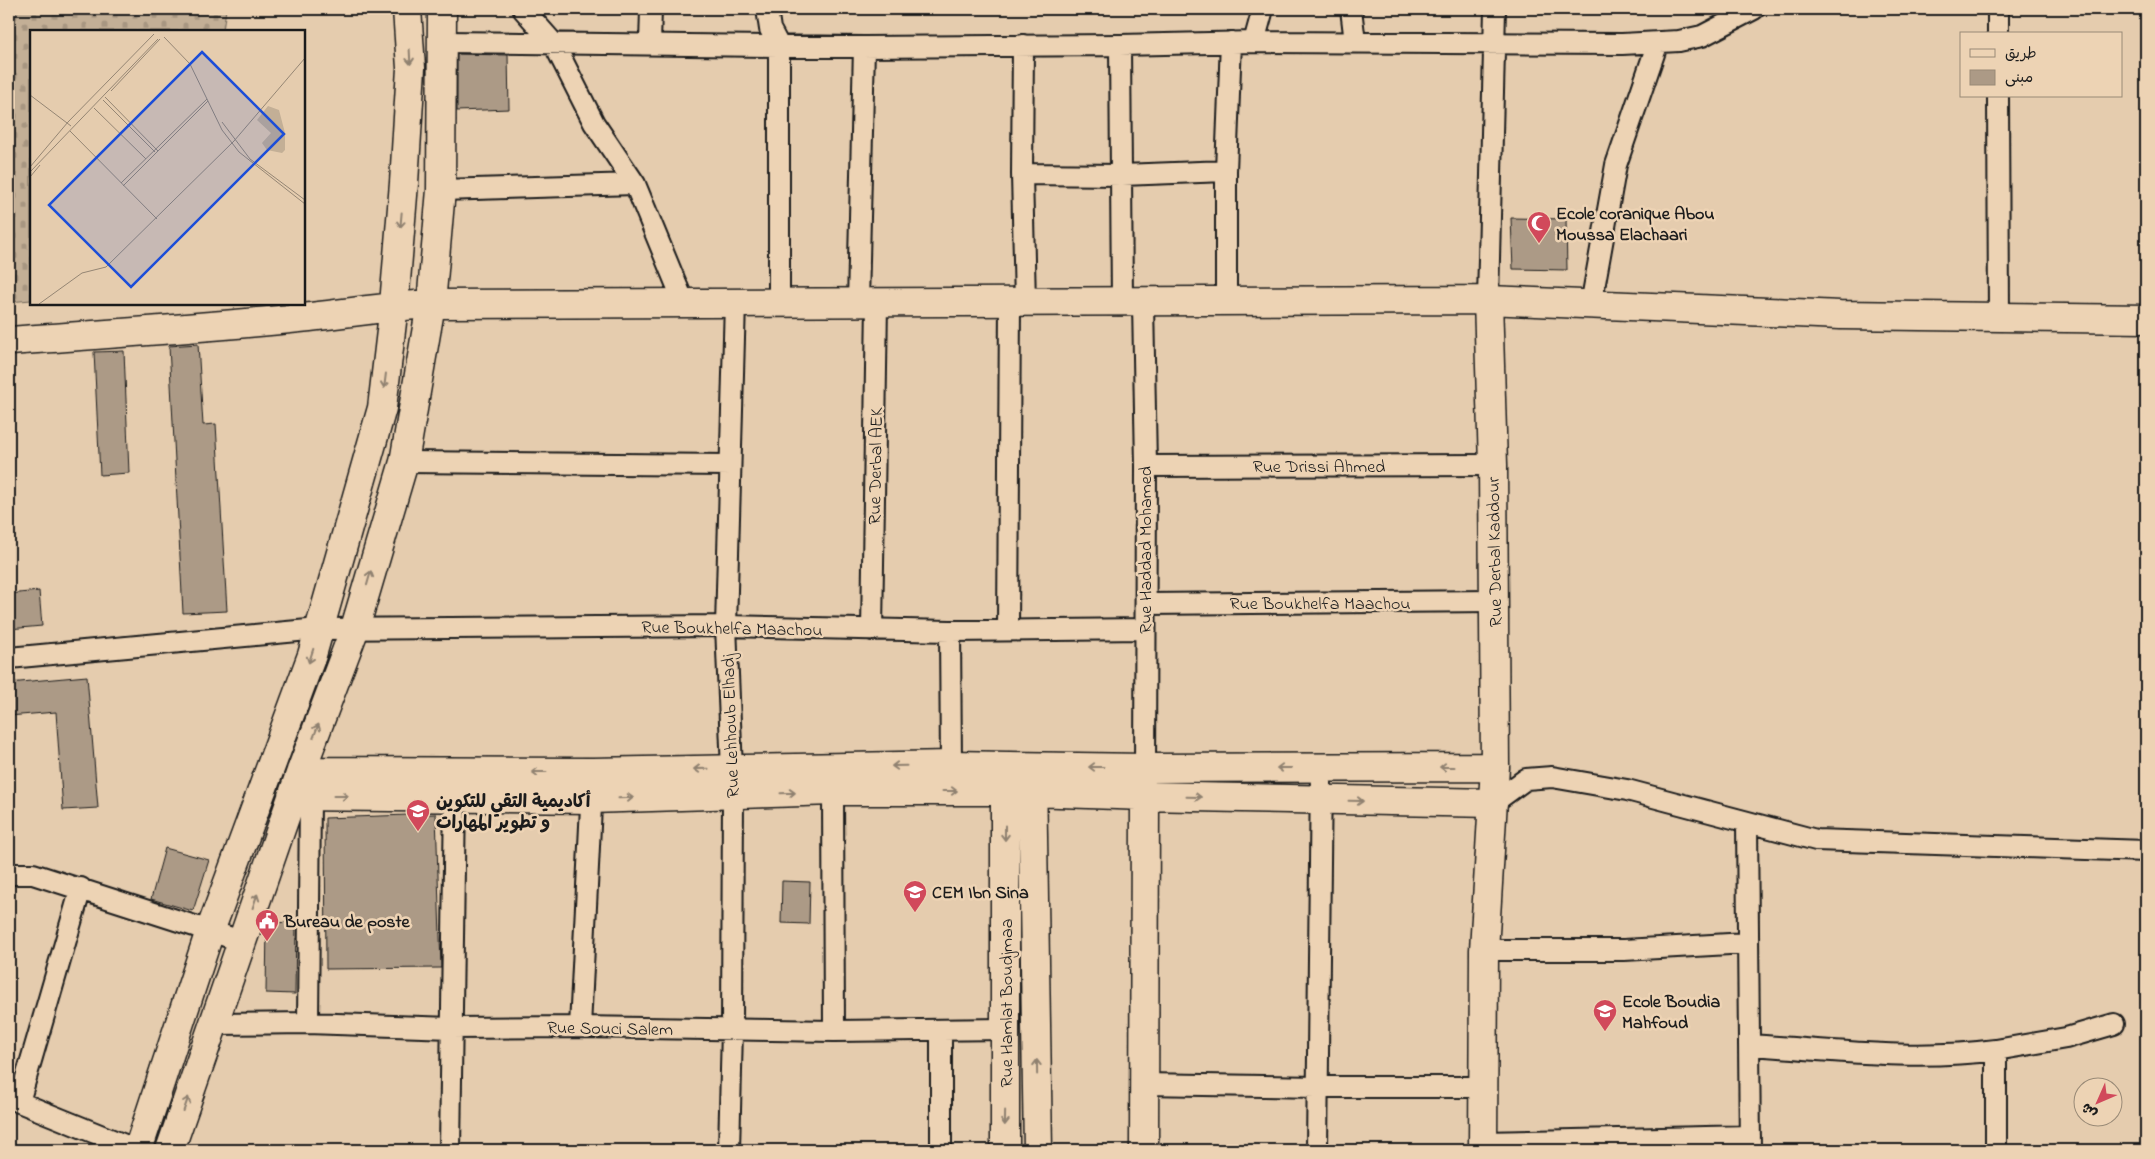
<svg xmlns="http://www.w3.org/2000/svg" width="2155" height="1159" viewBox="0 0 2155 1159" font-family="'Indie Flower','Playpen Sans Arabic',sans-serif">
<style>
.cemetery{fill:url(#cemetery-stones);stroke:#706659}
.building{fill:#ac9a86;stroke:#1c1c1c}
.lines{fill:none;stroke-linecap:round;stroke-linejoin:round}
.street-casing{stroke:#1c1c1c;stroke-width:24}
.secondary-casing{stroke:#1c1c1c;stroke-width:31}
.street{stroke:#edd3b4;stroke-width:20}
.secondary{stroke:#edd3b4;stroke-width:28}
.oneway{stroke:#8f8170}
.labels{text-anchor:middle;stroke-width:5;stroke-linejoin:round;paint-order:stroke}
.poi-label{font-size:18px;font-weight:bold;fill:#1c1c1c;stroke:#edd3b4;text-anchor:start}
.street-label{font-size:18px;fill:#1c1c1c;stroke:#edd3b4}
.inset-road{fill:none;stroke:#958674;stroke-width:1}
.view{fill:#1d4ed8;fill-opacity:0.15;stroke:#1d4ed8;stroke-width:2.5}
.inset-edge{fill:none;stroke:#1c1c1c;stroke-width:2.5}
</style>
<defs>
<pattern id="cemetery-stones" width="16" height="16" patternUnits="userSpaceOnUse" patternTransform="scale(1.25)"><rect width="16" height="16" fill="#c3af96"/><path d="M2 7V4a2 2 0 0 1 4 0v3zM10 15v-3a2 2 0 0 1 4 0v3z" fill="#a79681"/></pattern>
</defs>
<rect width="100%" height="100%" fill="#e5ccae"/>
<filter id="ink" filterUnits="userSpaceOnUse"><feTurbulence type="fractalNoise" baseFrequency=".02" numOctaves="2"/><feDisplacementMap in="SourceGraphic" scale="10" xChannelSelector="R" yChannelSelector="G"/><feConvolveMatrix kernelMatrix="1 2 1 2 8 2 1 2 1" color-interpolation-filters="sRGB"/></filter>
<g filter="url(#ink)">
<path class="cemetery" d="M9 9H226L223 31H31V300L9 302Z"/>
<path class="building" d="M457 54 508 55 509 109 457 111Z
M1511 218 1566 219 1567 270 1513 269Z
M198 344 203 425 216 424 227 611 183 613 169 346Z
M124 351 129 473 100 475 94 352Z
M39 591 42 626 9 629V594Z
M87 676 98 808 63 810 56 712 9 716V683Z
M436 814 441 968 326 969 325 818Z
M165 848 209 860 193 911 151 899Z
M782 881 810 882 809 924 781 923Z
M296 922 295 994 266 993 267 923Z"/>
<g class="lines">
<g class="street-casing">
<path id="street" d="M523 9 554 44 594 123 635 184 684 303
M767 9 770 29 779 46V303
M1351 9 1355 42
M1998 9V34
M443 42 864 47 1120 45 1254 42 1622 44 1679 41 1702 36 1754 9
M1254 42 1263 9
M650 44 651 9
M1023 45 1022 174 1025 303
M1120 45 1122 302
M1998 96 1999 317
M1022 174 1122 175 1226 171
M441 190 635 184
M1488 300 1495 9
M1226 302V171L1231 42
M858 303 864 47
M1143 303 1146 466 1145 781
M1591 305 1616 165 1658 42
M404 462 730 465
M1146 466 1493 465
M1146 604 1495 601
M1008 629 1010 303
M872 630 877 303
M950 631 951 765
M9 658 319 629 726 626 950 631 1145 629
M833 791 834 1031
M1493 803 1526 779 1552 777 1627 790 1816 840 2146 851
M1747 823 1750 1150
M9 874H33L241 941
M1484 950H1624L1747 943
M308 1023 310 796
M213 1024 308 1023 451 1028 580 1027 834 1031 1006 1029
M580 1027 592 786
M1749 1045C1831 1050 1914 1061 1996 1050
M1143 1084 1316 1087H1484
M9 1098 137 1150
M19 1102 81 888
M1483 1142 1750 1136
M450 1150 455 796
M729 1150 732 1030 733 794 726 626 735 302
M941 1150V1031
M1317 1150 1321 768
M1996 1150V1050L2066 1038 2114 1024"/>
</g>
<g class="secondary-casing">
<path id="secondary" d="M9 341C106 334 203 328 299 318 344 314 386 306 431 304L1488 300 1840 315 2146 319
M301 771 593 772 951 765 1145 768 1495 767
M1005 773V1150
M1032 774 1038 1150
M292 796 592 799 833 791H1005L1145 796 1493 803
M138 1150 210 931 312 655 382 408 394 305 404 183 411 68 407 9
M170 1150 301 771 355 628 404 462 431 304 441 190 442 9
M1144 1150 1145 796
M1483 1150 1484 950 1495 767 1493 465 1488 300"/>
</g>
<use href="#street" class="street"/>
<use href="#secondary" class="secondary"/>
</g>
<defs><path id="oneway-shaft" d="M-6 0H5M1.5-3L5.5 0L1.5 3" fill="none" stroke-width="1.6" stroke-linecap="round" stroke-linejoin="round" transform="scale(1.25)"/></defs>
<g class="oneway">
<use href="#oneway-shaft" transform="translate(410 57) rotate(87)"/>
<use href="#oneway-shaft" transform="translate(401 220) rotate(95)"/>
<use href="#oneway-shaft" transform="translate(385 381) rotate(97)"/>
<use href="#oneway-shaft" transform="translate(369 578) rotate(-74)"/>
<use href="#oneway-shaft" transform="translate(311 656) rotate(108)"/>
<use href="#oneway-shaft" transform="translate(316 731) rotate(-69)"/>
<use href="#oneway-shaft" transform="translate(899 766) rotate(179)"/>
<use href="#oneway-shaft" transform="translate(1096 767) rotate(-180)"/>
<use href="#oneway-shaft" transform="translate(1447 767) rotate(180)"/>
<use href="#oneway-shaft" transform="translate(1284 768) rotate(-180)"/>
<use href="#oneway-shaft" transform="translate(701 769) rotate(179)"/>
<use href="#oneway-shaft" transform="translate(539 772) rotate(-180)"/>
<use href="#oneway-shaft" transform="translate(950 791)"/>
<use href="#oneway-shaft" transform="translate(788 793) rotate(-2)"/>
<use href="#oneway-shaft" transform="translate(341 796)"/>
<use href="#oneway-shaft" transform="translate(1194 797) rotate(1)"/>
<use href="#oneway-shaft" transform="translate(626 798) rotate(-2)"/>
<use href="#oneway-shaft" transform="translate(1356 801) rotate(1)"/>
<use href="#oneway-shaft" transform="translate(1005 833) rotate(90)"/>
<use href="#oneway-shaft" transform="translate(255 901) rotate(-71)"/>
<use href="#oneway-shaft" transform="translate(1037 1067) rotate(-91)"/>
<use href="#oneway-shaft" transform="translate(186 1104) rotate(-71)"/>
<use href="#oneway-shaft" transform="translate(1005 1118) rotate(91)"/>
</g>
</g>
<defs>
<g id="mosque-pin" transform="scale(1.25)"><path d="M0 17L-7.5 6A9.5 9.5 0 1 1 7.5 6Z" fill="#d1495b" stroke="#edd3b4"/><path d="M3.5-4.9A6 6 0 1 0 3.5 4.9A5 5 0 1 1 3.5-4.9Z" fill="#fff"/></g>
<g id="school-pin" transform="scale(1.25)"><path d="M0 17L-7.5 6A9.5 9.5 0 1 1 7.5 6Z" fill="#d1495b" stroke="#edd3b4"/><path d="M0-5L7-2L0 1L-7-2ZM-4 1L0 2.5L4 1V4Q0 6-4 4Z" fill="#fff"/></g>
<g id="civic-pin" transform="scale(1.25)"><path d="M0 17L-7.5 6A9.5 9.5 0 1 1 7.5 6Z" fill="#d1495b" stroke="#edd3b4"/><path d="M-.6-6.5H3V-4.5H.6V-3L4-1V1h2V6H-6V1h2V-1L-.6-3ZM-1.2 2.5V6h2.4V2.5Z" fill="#fff"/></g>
</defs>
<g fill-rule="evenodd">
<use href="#mosque-pin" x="1539" y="223"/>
<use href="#school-pin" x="418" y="811"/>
<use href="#school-pin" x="915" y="892"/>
<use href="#civic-pin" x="267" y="921"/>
<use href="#school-pin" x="1605" y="1011"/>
</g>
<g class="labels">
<g class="poi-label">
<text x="1556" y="219">Ecole coranique Abou<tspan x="1556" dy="21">Moussa Elachaari</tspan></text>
<text x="436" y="807">أكاديمية التقي للتكوين<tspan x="436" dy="21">و تطوير المهارات</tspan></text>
<text x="932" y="898">CEM Ibn Sina</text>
<text x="284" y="927">Bureau de poste</text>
<text x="1622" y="1007">Ecole Boudia<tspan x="1622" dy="21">Mahfoud</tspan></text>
</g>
<g class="street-label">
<text transform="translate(875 466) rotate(-89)" y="6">Rue Derbal AEK</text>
<text x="1319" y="472">Rue Drissi Ahmed</text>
<text transform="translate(1145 550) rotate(-90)" y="6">Rue Haddad Mohamed</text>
<text transform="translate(1494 552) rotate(-91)" y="6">Rue Derbal Kaddour</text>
<text x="1320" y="609">Rue Boukhelfa Maachou</text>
<text transform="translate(732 628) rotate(1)" y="6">Rue Boukhelfa Maachou</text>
<text transform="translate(730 726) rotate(-92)" y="6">Rue Lehhoub Elhadj</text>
<text transform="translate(1006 1003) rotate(-90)" y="6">Rue Hamlat Boudjmaa</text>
<text transform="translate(610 1028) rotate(1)" y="6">Rue Souci Salem</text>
</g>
</g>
<g transform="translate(30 30)">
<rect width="275" height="275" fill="#e5ccae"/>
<path d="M238 76 249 80 255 103V120L252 123 237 120 232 113 241 103 227 90Z" fill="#c3af96"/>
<path class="inset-road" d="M134 7 160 34 192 100 209 122 275 174M81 61 130 9M0 65 41 96M75 67 128 121M73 70 125 122M64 78 116 129M192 92 220 129 275 170M40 101 127 189M0 137 38 92 124 4M0 142 128 9M0 147 10 135M91 153 177 69M93 156 178 71M9 274 52 243 76 237 204 111 275 28"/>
<path class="view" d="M172 22 254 104 101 257 19 175Z"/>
<rect width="275" height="275" class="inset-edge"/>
</g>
<rect width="2155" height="1159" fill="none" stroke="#edd3b4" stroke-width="30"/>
<rect x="15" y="15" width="2125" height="1129" fill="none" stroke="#1c1c1c" stroke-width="2" filter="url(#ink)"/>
<rect x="1960" y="32" width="162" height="65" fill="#edd3b4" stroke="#998a77"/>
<rect x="1970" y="49" width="25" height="8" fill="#edd3b4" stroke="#998a77"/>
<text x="2005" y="58" font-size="15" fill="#1c1c1c">طريق</text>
<rect x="1970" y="70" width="25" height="15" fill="#ac9a86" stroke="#998a77"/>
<text x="2005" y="82" font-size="15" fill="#1c1c1c">مبنى</text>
<g transform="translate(2098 1102) rotate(225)"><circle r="24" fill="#edd3b4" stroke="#998a77"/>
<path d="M0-4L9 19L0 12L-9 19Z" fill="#d1495b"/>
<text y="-8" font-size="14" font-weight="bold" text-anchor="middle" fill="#1c1c1c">ش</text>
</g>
</svg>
